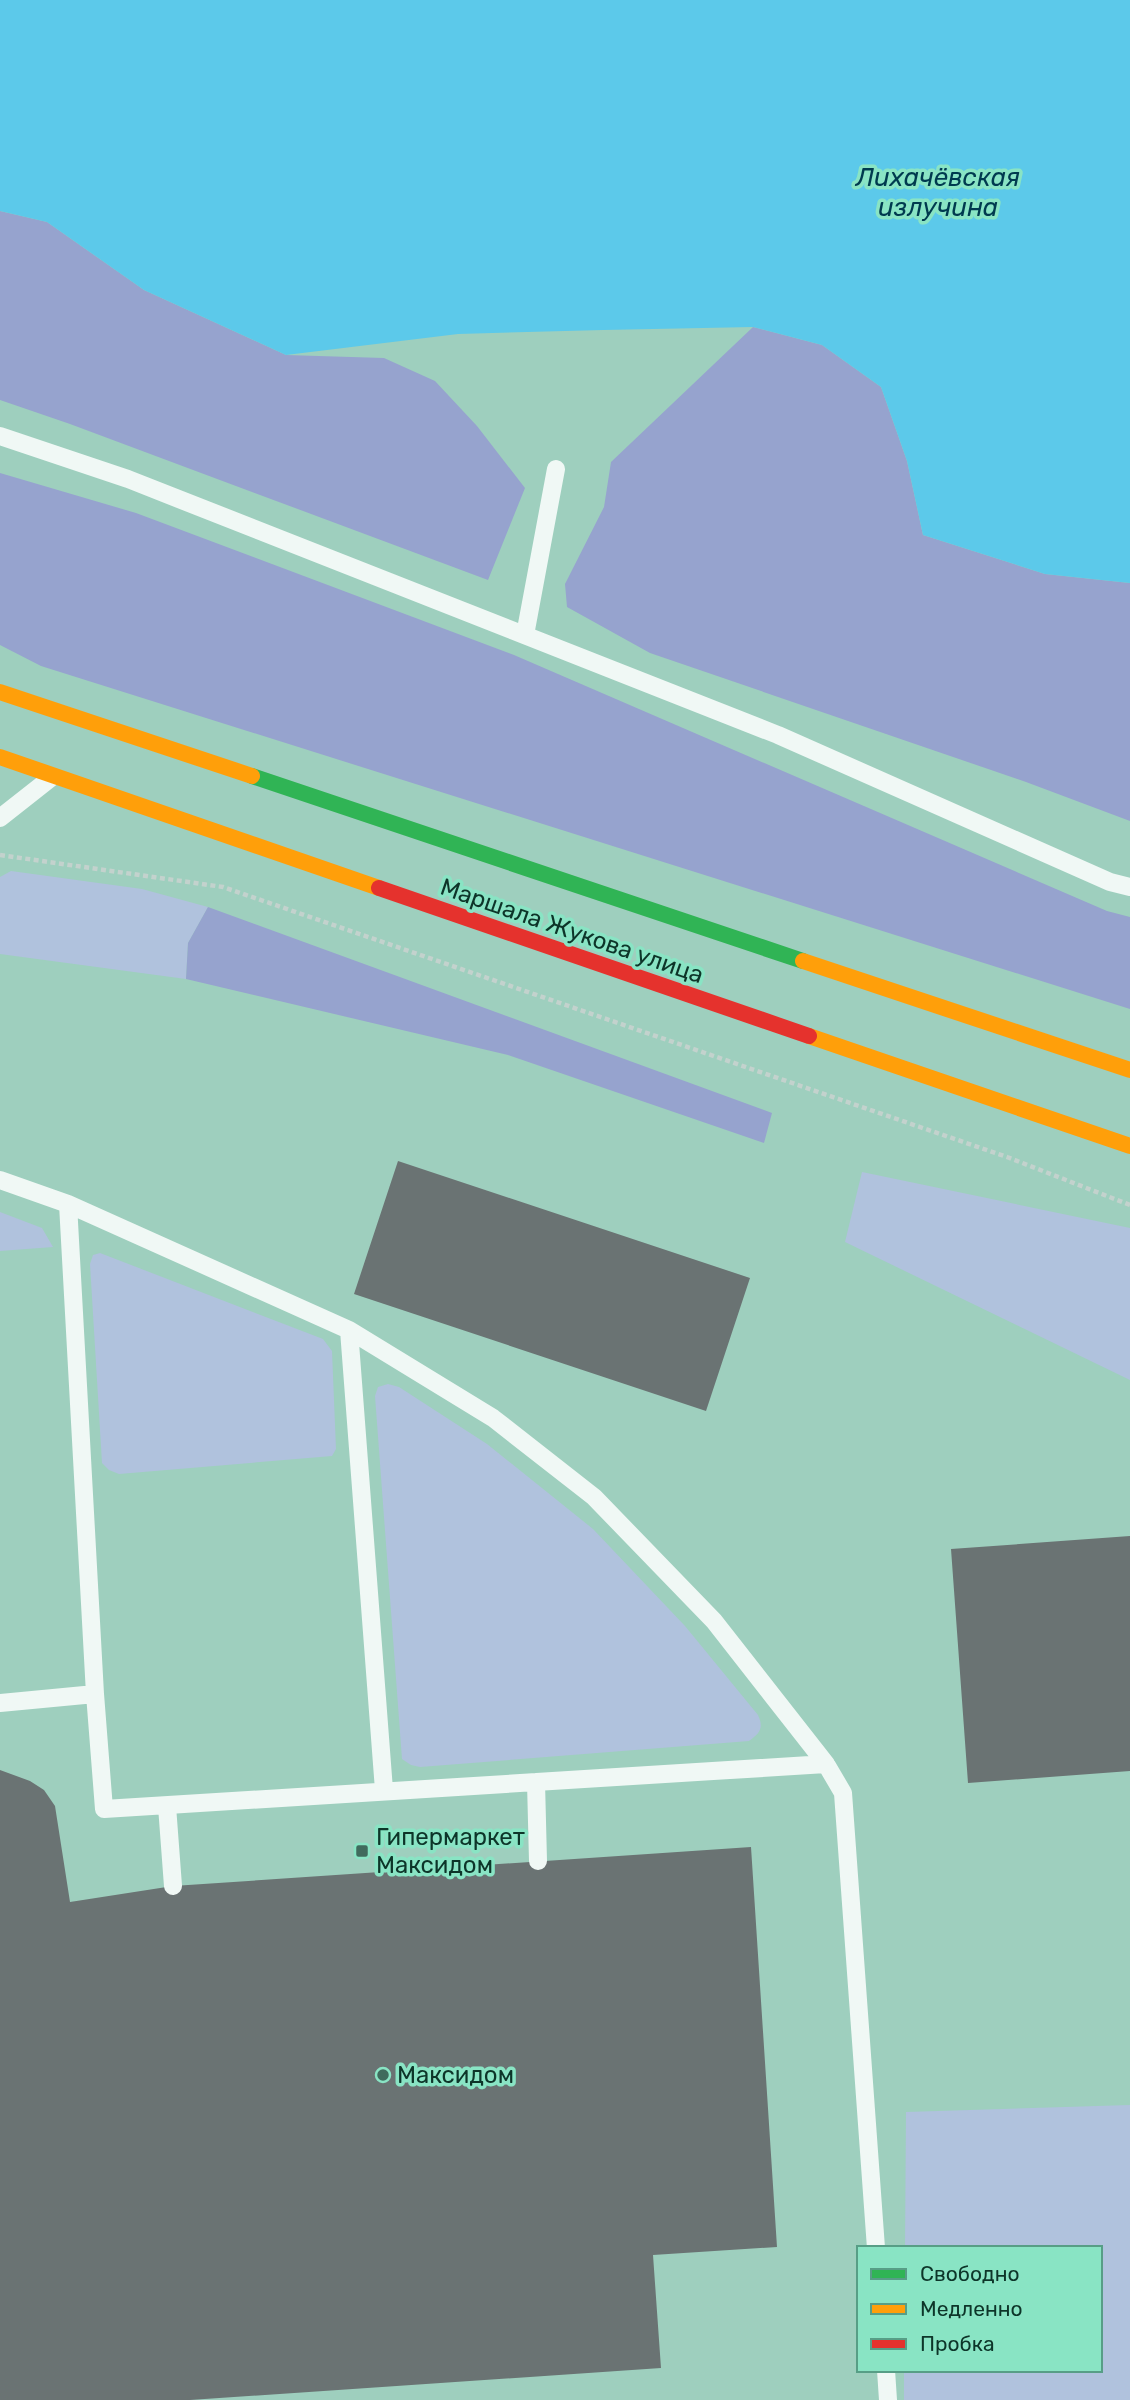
<svg xmlns="http://www.w3.org/2000/svg" width="1130" height="2400" viewBox="0 0 1130 2400" font-family="Rubik,sans-serif">
<style>
.green{fill:#b0c2dd}
.forest{fill:#96a3ce}
.water{fill:#5cc9ea}
.building{fill:#6a7373}
.lines{fill:none;stroke-linecap:round;stroke-linejoin:round}
.path{stroke:#c3d2cd;stroke-width:4.5;stroke-dasharray:5 3.5;stroke-linecap:butt}
.lane{stroke:#f0f8f5;stroke-width:18}
.fast{stroke:#30b455;stroke-width:16}
.slow{stroke:#ff9f0a;stroke-width:16}
.jam{stroke:#e5322d;stroke-width:16}
.poi-dot{fill:#406b5d;stroke:#89e4c4;stroke-width:2.5}
.labels{text-anchor:middle;stroke-width:7;stroke-linejoin:round;paint-order:stroke}
.street-label{font-size:24px;fill:#0d3529;stroke:#89e4c4}
.poi-label{font-size:24px;fill:#0d3529;stroke:#89e4c4;text-anchor:start}
.water-label{font-size:26px;font-style:italic;fill:#003a4f;stroke:#89e4c4}
</style>
<rect width="100%" height="100%" fill="#9ecfbe"/>
<path class="green" d="M11 871 142 889 208 907 188 943 186 979 0 954V877Z
M862 1172 1130 1228V1380L845 1242Z
M0 1212 42 1228 53 1247 0 1251Z
M100 1253 323 1339 332 1351 336 1449 332 1456 119 1474 109 1470 102 1463 90 1264 93 1255Z
M388 1384 399 1387 487 1444 593 1529 685 1626 758 1715C764 1728 760 1733 749 1741L420 1767 411 1765 402 1759 375 1396 378 1387Z
M1130 2105V2400H904V2370H1100V2248H905L906 2112Z"/>
<path class="forest" d="M0 211 47 222 144 290 286 355 384 358 435 381 477 426 525 488 488 580 70 424 0 400Z
M753 327 822 345 881 387 907 461 923 535 1045 574 1130 583V821L1026 782 650 653 567 607 565 584 604 507 611 462Z
M0 473 136 513 514 655 1107 911 1130 917V1009L41 666 0 645Z
M208 907 772 1113 764 1143 508 1055 186 979 188 943Z"/>
<path class="water" d="M0 0H1130V583L1045 574 923 535 907 461 881 387 822 345 753 327 603 330 458 334 286 355 144 290 47 222 0 211Z"/>
<path class="building" d="M398 1161 750 1278 706 1411 354 1294Z
M1130 1536V1771L968 1783 951 1549Z
M0 1770 30 1781 44 1790 55 1806 70 1902 173 1886 751 1847 777 2247 653 2255 661 2368 190 2400H0Z"/>
<g class="lines">
<path class="path" d="M0 855 223 887 1007 1157 1130 1205"/>
<path class="lane" d="M0 436 128 479 778 735 1110 882 1130 887
M525 635 556 469
M0 818 52 777
M0 1180 68 1204 349 1330 493 1418 594 1497 714 1621 826 1764 843 1793 876 2248
M68 1204 95 1694
M349 1330 384 1790
M0 1703 95 1694 104 1809 826 1764
M536 1782 538 1861
M167 1806 173 1886
M886 2370 888 2400"/>
<path class="fast" d="M252 776 803 961"/>
<path class="slow" d="M0 692 252 776
M0 757 379 888
M803 961 1130 1070
M809 1036 1130 1146"/>
<path class="jam" d="M379 888 809 1036"/>
</g>
<g class="poi-dot">
<rect x="355" y="1844" width="14" height="14" rx="3.5"/>
<circle cx="383" cy="2075" r="7"/>
</g>
<g class="labels">
<g class="street-label">
<text transform="translate(572 931) rotate(19)" y="8">Маршала Жукова улица</text>
</g>
<g class="poi-label">
<text x="376" y="1845">Гипермаркет<tspan x="376" dy="28">Максидом</tspan></text>
<text x="397" y="2083">Максидом</text>
</g>
<g class="water-label">
<text x="938" y="186">Лихачёвская<tspan x="938" dy="30">излучина</tspan></text>
</g>
</g>
<rect x="857" y="2246" width="245" height="126" fill="#89e4c4" stroke="#579e86" stroke-width="2"/>
<rect x="871" y="2269" width="35" height="10" fill="#30b455" stroke="#579e86" stroke-width="2"/>
<text x="920" y="2281" font-size="21" fill="#0d3529">Свободно</text>
<rect x="871" y="2304" width="35" height="10" fill="#ff9f0a" stroke="#579e86" stroke-width="2"/>
<text x="920" y="2316" font-size="21" fill="#0d3529">Медленно</text>
<rect x="871" y="2339" width="35" height="10" fill="#e5322d" stroke="#579e86" stroke-width="2"/>
<text x="920" y="2351" font-size="21" fill="#0d3529">Пробка</text>
</svg>
